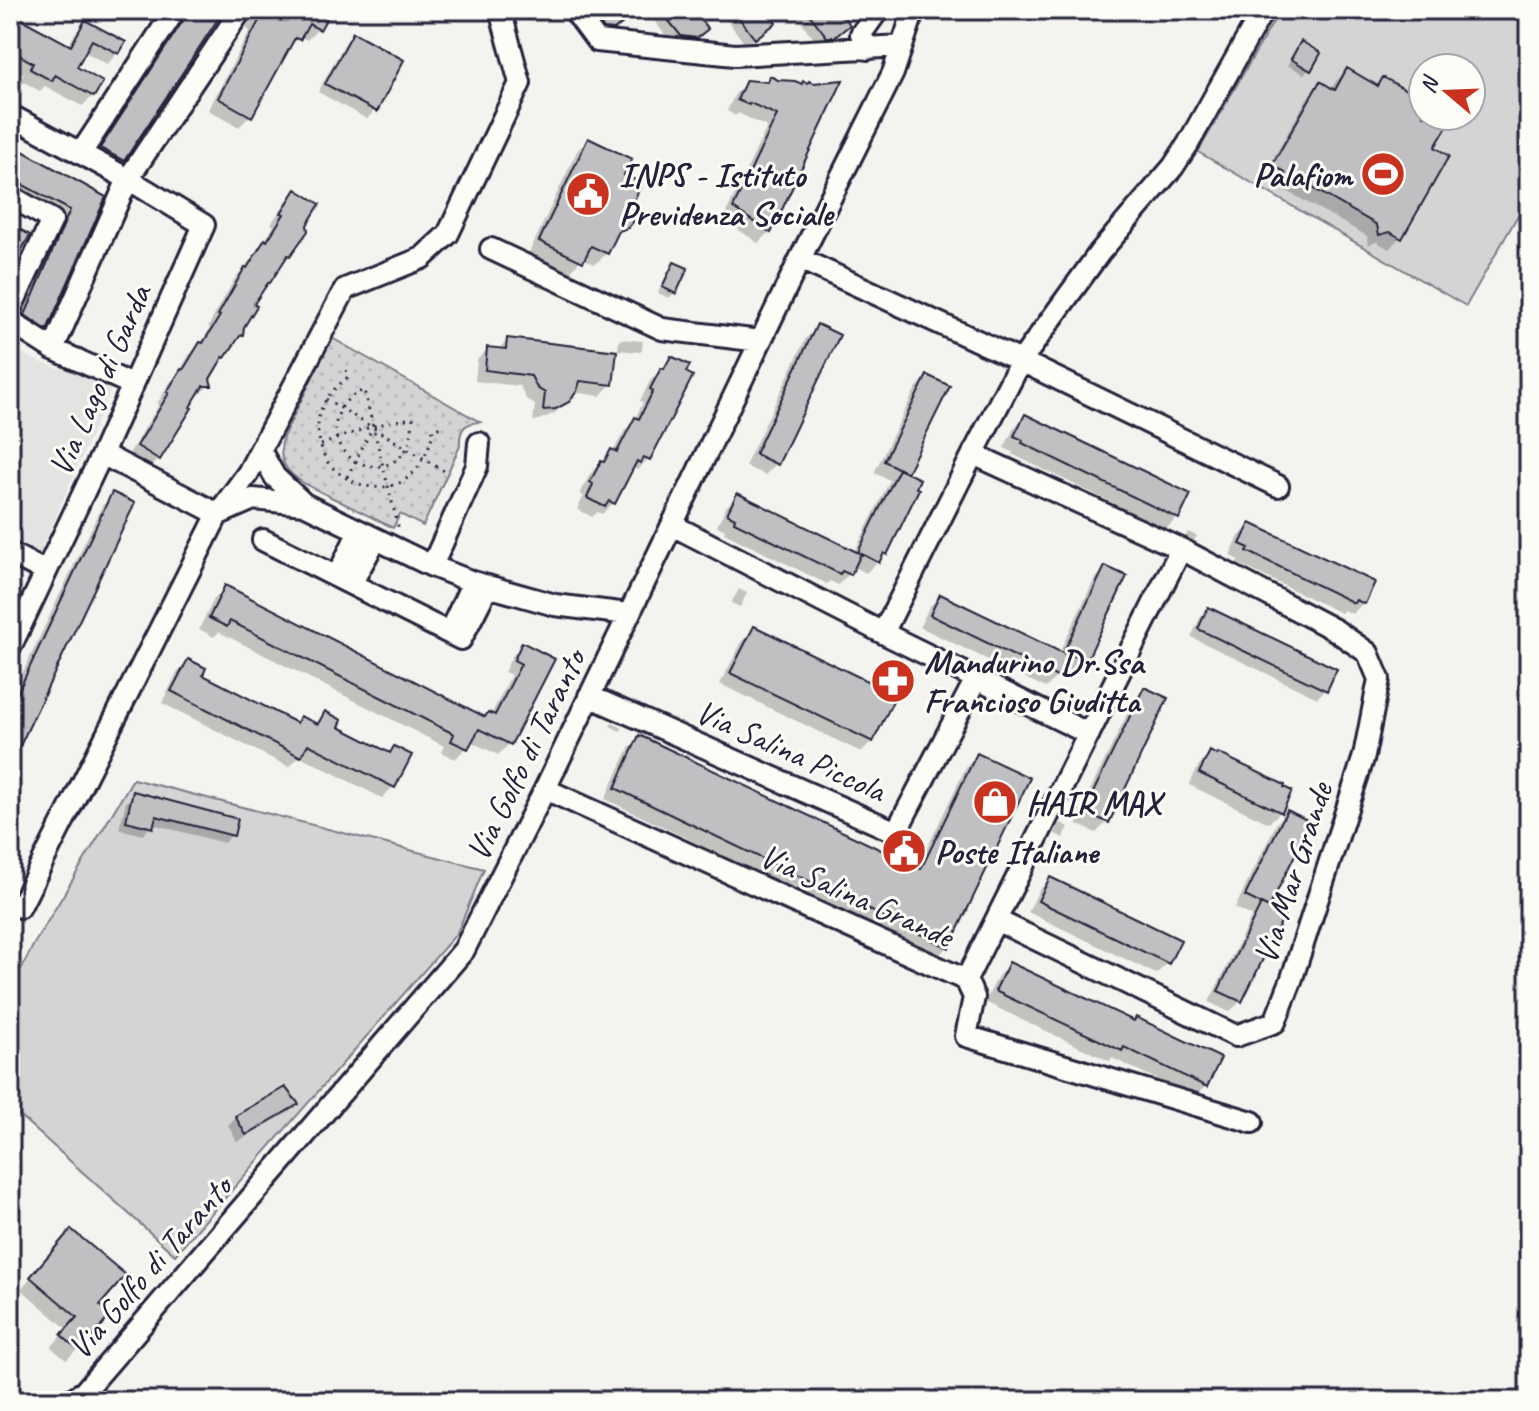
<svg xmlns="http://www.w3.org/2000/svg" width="1539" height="1411" viewBox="0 0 1539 1411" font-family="Caveat,sans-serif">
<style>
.built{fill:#e4e3e2}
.park{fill:url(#park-dots);stroke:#7c7b88;stroke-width:2}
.pitch{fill:#d5d4d5;stroke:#7c7b88;stroke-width:2;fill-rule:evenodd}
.shadow{fill:#0003}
.building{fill:#c0bfc2;stroke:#22223b;stroke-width:2}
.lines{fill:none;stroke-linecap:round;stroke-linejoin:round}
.minor-casing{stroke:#22223b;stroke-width:26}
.path{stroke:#22223b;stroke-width:3;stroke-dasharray:2 6;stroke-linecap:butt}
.minor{stroke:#fdfcf7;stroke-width:20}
.labels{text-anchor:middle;stroke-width:6;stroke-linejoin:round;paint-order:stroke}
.poi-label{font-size:34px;font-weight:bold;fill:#22223b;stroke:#fdfcf7;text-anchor:start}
.street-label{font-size:34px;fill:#22223b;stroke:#fdfcf7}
</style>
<defs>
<pattern id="park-dots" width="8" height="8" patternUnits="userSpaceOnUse" patternTransform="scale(2)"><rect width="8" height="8" fill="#d5d4d5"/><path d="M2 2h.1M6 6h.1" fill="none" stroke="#b7b6b8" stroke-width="1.8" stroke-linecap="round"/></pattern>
</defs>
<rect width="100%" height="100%" fill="#f4f3ef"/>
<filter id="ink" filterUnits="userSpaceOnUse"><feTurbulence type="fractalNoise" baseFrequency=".0125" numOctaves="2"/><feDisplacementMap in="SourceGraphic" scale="16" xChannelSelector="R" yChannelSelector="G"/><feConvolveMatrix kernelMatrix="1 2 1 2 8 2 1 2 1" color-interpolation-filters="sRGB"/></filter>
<g filter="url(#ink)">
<path class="built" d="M10 346 35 360 60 369 65 360 114 382 37 560 10 545Z"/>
<path class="park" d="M332 338 480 422C464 423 459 429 460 446L423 526 400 514 393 528 305 484C286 473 277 460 283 437Z"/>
<path class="pitch" d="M1280 10H1529V196L1466 306 1198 152ZM1423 68H1471V116H1423Z
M133 779 484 869 457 933 175 1255 10 1107V990L34 944Z"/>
<path class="shadow" d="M127 10H157L147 21Z
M189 10H222L123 160 111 171 90 160Z
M256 10H319L318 29 307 40 300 36 287 50 251 115 239 127 208 110 250 31 246 28Z
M576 10H618L617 27 604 37Z
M646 10H691L697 37 687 45 672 44Z
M719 10H763L765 31 746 45Z
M792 10H836L840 33 825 44H818Z
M10 15 68 47 75 33 86 22 118 53 107 64 83 51 74 68 93 96 82 106 45 86 40 91 20 80 24 74 10 66Z
M353 35 375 110 367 119 318 92 345 43Z
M1301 44 1309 69 1304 74 1287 65Z
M1348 70 1376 87 1384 79 1414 108 1423 113V116H1428L1400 237 1389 249 1377 242 1368 245 1367 236 1285 190 1276 192 1274 184 1263 177 1309 95 1321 84 1331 90 1336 81Z
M770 79 801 85 840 83 769 232 758 243 723 219 767 127 738 113 736 116 727 111 735 94 746 82 766 83Z
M588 140 622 176 631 221 614 238 607 253 595 264 582 258 570 272 529 253 577 151Z
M10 147 103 198 46 329 34 340 15 327 60 222 10 195Z
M296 192 289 255 278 266 252 305 224 357 216 365 208 378 209 385 198 396H194L158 459 147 470 127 457 159 405 157 404 170 382 177 376 189 355 200 345 210 328 208 327 234 280 263 244 274 226 271 224 285 203Z
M674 264V293L669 298 658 293 669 269Z
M818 327 776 464 765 475 745 466 806 338Z
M621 339 643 341 642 350 640 352 618 350 619 341Z
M508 340 611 384 600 396 573 392 555 413 539 420 533 421 535 405 526 399 520 386 475 381 477 360 488 349 498 350Z
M672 358 648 459 637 470 633 468 613 503 602 514 598 512 592 517 577 509 584 496 580 494 590 474 612 452H613L625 430 634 421 643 402 640 401 650 381Z
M927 377 885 554 866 573 853 566 849 574 838 585 830 581 827 584 724 533 725 530 717 526 726 507 737 496 854 553 890 480 874 473 916 388Z
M1025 416 1177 518 1166 529 1012 454 1013 452 1004 448 1014 428Z
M113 494 10 763V699L102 506Z
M1250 525 1363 603 1352 614 1344 610 1341 613 1237 563 1239 560 1230 555 1239 536Z
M1188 532 1197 536 1192 543 1184 539Z
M1106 568 1084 661 1073 672 1062 666 1057 676 1046 688 920 627 929 607 940 596 1059 653 1094 580Z
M225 588 484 719 491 715 511 675 504 672 512 656 523 645 552 660 509 744 498 755 470 741 466 748 455 759 441 752 444 746 219 632 214 637 199 629 214 599Z
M739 589 747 593 740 607 731 603Z
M1208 610 1325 690 1317 698 1191 637 1200 618Z
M754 629 872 741 861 752 720 684 743 640Z
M188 662 200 676 295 724 301 718 314 725 325 714 336 728 388 755 394 748 393 787 382 798 300 756 289 767 162 703 177 673Z
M1145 689 1107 822 1096 833 1077 824 1081 816 1078 815 1134 700Z
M612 723 623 728 620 731 610 726Z
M640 737 917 869 966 767 977 756 947 947 936 958 605 799 629 748Z
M1210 753 1290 792 1280 812 1269 823 1189 785 1199 765Z
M134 794 232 835 224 843 152 824 143 835 119 829 126 802Z
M1287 812 1268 907 1266 909 1241 1001 1229 1012 1209 1002 1252 916 1235 908 1276 824Z
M1061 823 1069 827 1063 838 1054 833Z
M1050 879 1168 963 1156 974 1028 912 1039 890Z
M1010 964 1133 1023 1206 1086 1194 1097 1112 1058 1109 1061 985 1002 998 976Z
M297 1104 289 1112 237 1142 228 1125 236 1117Z
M60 1243 97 1306 84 1344 66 1360 51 1347 67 1329 21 1289Z
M10 1329 19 1368 10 1377Z"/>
<path class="building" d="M190 10H224L124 161 100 148Z
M254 10H317L328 16 320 30 309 24 300 40 295 38 252 117 218 98 260 19 253 15Z
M590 10H621L628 19 614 30 604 29Z
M660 10H693L708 29 697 38 681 36Z
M733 10H766L776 23 755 39Z
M806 10H839L850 25 835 37H827Z
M10 13 71 46 85 20 126 42 119 54 92 40 77 67 103 82 94 97 55 75 52 81 30 69 33 63 10 50Z
M353 32 404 60 377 112 325 84Z
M1301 41 1321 53 1311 71 1291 59Z
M1347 68 1378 86 1383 77 1422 99 1417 107 1423 111V116H1432L1448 125 1435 147 1449 156 1402 239 1390 232 1379 235 1377 225 1297 179 1286 182 1285 172 1272 165 1320 81 1335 90Z
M770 76 778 80 795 81 802 84 803 81 808 83 809 81 814 83 843 80 771 233 733 208 777 115 750 103 749 105 737 100 746 80 768 82Z
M588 138 632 159 624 175 642 183 631 207 634 216 633 222 628 228 619 231 608 254 591 246 583 262 539 241Z
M10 144 106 197 47 330 25 315 70 210 10 178Z
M296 189 320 204 307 225 308 231 290 256 288 255 270 283H268L254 304 257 306 244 327 243 335 240 336 225 358 223 357 210 379 212 386H203L190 407 192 408 160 460 137 446 169 393 167 392 181 369 183 370 200 342 203 343 220 316 218 315 245 267 247 268 265 239 267 241 284 214 281 213Z
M10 224 30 235 10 271Z
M674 262 688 268 676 294 662 287Z
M817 324 840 335 778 465 755 454Z
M507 338 617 351 613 385 580 381 577 391 569 402 556 409 543 410 545 393 537 388 531 376 485 370 487 347 506 349Z
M671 356 690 365 686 372 693 376 650 460 644 457 640 463 637 461 615 504 609 501 605 507 587 498 593 484 590 482 601 461 604 462 611 449 617 452 635 417 639 419 653 391 650 389 661 368 664 369Z
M927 375 950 386 907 473 884 461Z
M1025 414 1191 494 1179 519 1022 443 1023 440 1014 436Z
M899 469 920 479 916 488 919 489 887 555 884 553 879 563 858 552Z
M112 492 135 503 10 767V709Z
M737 493 861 554 851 575 842 571 840 574 734 522 735 518 727 514Z
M1250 523 1375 582 1365 604 1356 600 1354 603 1247 551 1249 548 1240 544Z
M1105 566 1127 576 1086 662 1064 651Z
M225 585 485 717 488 712 495 715 521 664 514 660 522 642 555 659 511 745 479 729 468 749 451 741 454 734 230 621 227 627 209 618Z
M940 594 1069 656 1059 678 930 615Z
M1208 607 1337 669 1327 691 1198 629Z
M754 626 896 695 873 742 730 673Z
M188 659 206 668 203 675 297 723 300 716 318 724 325 711 342 720 339 727 390 753 394 746 412 755 395 788 308 744 301 757 171 691Z
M1144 687 1168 698 1109 823 1087 813 1091 805 1088 803Z
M639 735 921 869 977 753 1030 778 949 948 615 788Z
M1210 751 1217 755 1218 753 1285 785 1284 787 1292 791 1282 813 1199 773Z
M133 791 238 819 234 836 156 816 153 828 126 821Z
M1287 810 1311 822 1269 908 1245 896Z
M1050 877 1181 940 1169 964 1038 901Z
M1261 904 1284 916 1242 1002 1218 991Z
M1009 962 1134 1021 1136 1017 1221 1058 1207 1087 1124 1047 1122 1051 995 991Z
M285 1087 299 1104 246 1135 235 1116Z
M71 1229 126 1275 100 1305 111 1315 85 1345 83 1344 78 1350 61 1335 77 1317 30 1277Z"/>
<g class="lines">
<g class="minor-casing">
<path id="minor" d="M574 10 597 41 735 55 902 46
M868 49 861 34 878 10
M10 115 128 179 204 225 102 454 10 648
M81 153 175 10
M10 196 52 220 10 310
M491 249 662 329 760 341
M800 259 1021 361 1278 486
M10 316 17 326 53 349 133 385
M53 349 128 179 241 10
M260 450 275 477 304 504 432 566 473 582 555 605 628 614
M102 454 218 514
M973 454 1181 549 1335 630 1368 653 1379 679 1364 756 1291 981 1275 1022 1236 1036 996 920
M219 514 253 499 304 504
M672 525 883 633 1089 734
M263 540 461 639 488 586
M10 553 46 572
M432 566 477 466 479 443
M337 577 359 531
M351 584 376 539
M449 633 473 582
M883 633 973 454 1021 361 1100 252 1173 167 1188 144 1263 10
M589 696 896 832 976 679
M545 789 966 980 1181 549
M10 904 20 907 218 514 248 473 345 289 422 258 448 234 520 83 500 10
M966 980 974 997 966 1036 1252 1122
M69 1401 84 1392 464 950 545 789 800 259 893 73 914 10"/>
</g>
<path class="path" d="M346 370 348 377C324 396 312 415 321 446 323 453 326 462 332 467 356 491 397 497 418 467 426 454 432 443 433 428H442
M326 399 449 474
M321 445C350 433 382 422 413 418 412 428 412 439 407 448 384 487 322 458 338 415 343 402 351 395 364 390L399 530
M347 477 373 427"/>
<use href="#minor" class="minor"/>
</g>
</g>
<defs>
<g id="stadium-disc" transform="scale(2.3)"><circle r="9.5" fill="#c8321e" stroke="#fdfcf7"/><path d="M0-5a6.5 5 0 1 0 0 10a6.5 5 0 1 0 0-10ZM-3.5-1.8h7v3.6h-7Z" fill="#fff"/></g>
<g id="civic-disc" transform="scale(2.3)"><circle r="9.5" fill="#c8321e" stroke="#fdfcf7"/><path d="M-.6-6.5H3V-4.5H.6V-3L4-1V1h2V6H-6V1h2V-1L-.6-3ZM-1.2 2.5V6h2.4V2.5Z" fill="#fff"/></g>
<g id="pharmacy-disc" transform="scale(2.3)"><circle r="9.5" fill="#c8321e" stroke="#fdfcf7"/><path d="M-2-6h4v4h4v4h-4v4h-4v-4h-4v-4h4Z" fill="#fff"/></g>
<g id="shop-disc" transform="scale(2.3)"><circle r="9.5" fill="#c8321e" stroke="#fdfcf7"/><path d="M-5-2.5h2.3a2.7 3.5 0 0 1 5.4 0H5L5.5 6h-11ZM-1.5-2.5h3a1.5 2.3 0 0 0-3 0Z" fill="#fff"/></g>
</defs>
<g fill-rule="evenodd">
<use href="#stadium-disc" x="1383" y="174"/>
<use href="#civic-disc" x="588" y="194"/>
<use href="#pharmacy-disc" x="893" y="681"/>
<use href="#shop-disc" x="995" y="802"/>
<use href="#civic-disc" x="904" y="851"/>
</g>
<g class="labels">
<g class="poi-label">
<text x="619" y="186">INPS - Istituto<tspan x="619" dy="39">Previdenza Sociale</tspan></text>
<text x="1352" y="186" text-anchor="end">Palafiom</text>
<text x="924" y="673">Mandurino Dr.Ssa<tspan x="924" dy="39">Francioso Giuditta</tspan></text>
<text x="1026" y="814">HAIR MAX</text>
<text x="935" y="863">Poste Italiane</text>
</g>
<g class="street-label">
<text transform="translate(99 380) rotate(-66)" y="12">Via Lago di Garda</text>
<text transform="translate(791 750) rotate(24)" y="12">Via Salina Piccola</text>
<text transform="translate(525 755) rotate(-64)" y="12">Via Golfo di Taranto</text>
<text transform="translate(1292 873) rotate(-72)" y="12">Via Mar Grande</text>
<text transform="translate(857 895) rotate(24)" y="12">Via Salina Grande</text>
<text transform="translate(149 1267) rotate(-49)" y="12">Via Golfo di Taranto</text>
</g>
</g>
<rect width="1539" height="1411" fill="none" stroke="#fdfcf7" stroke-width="40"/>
<rect x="20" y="20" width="1499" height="1371" fill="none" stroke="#22223b" stroke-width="3" filter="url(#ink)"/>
<g transform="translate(1447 92) rotate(289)"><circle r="38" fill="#fdfcf7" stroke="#a5a5ac" stroke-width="2"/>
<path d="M0-6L14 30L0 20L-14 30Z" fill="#c8321e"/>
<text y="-12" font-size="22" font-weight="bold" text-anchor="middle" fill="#22223b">N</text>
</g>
</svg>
